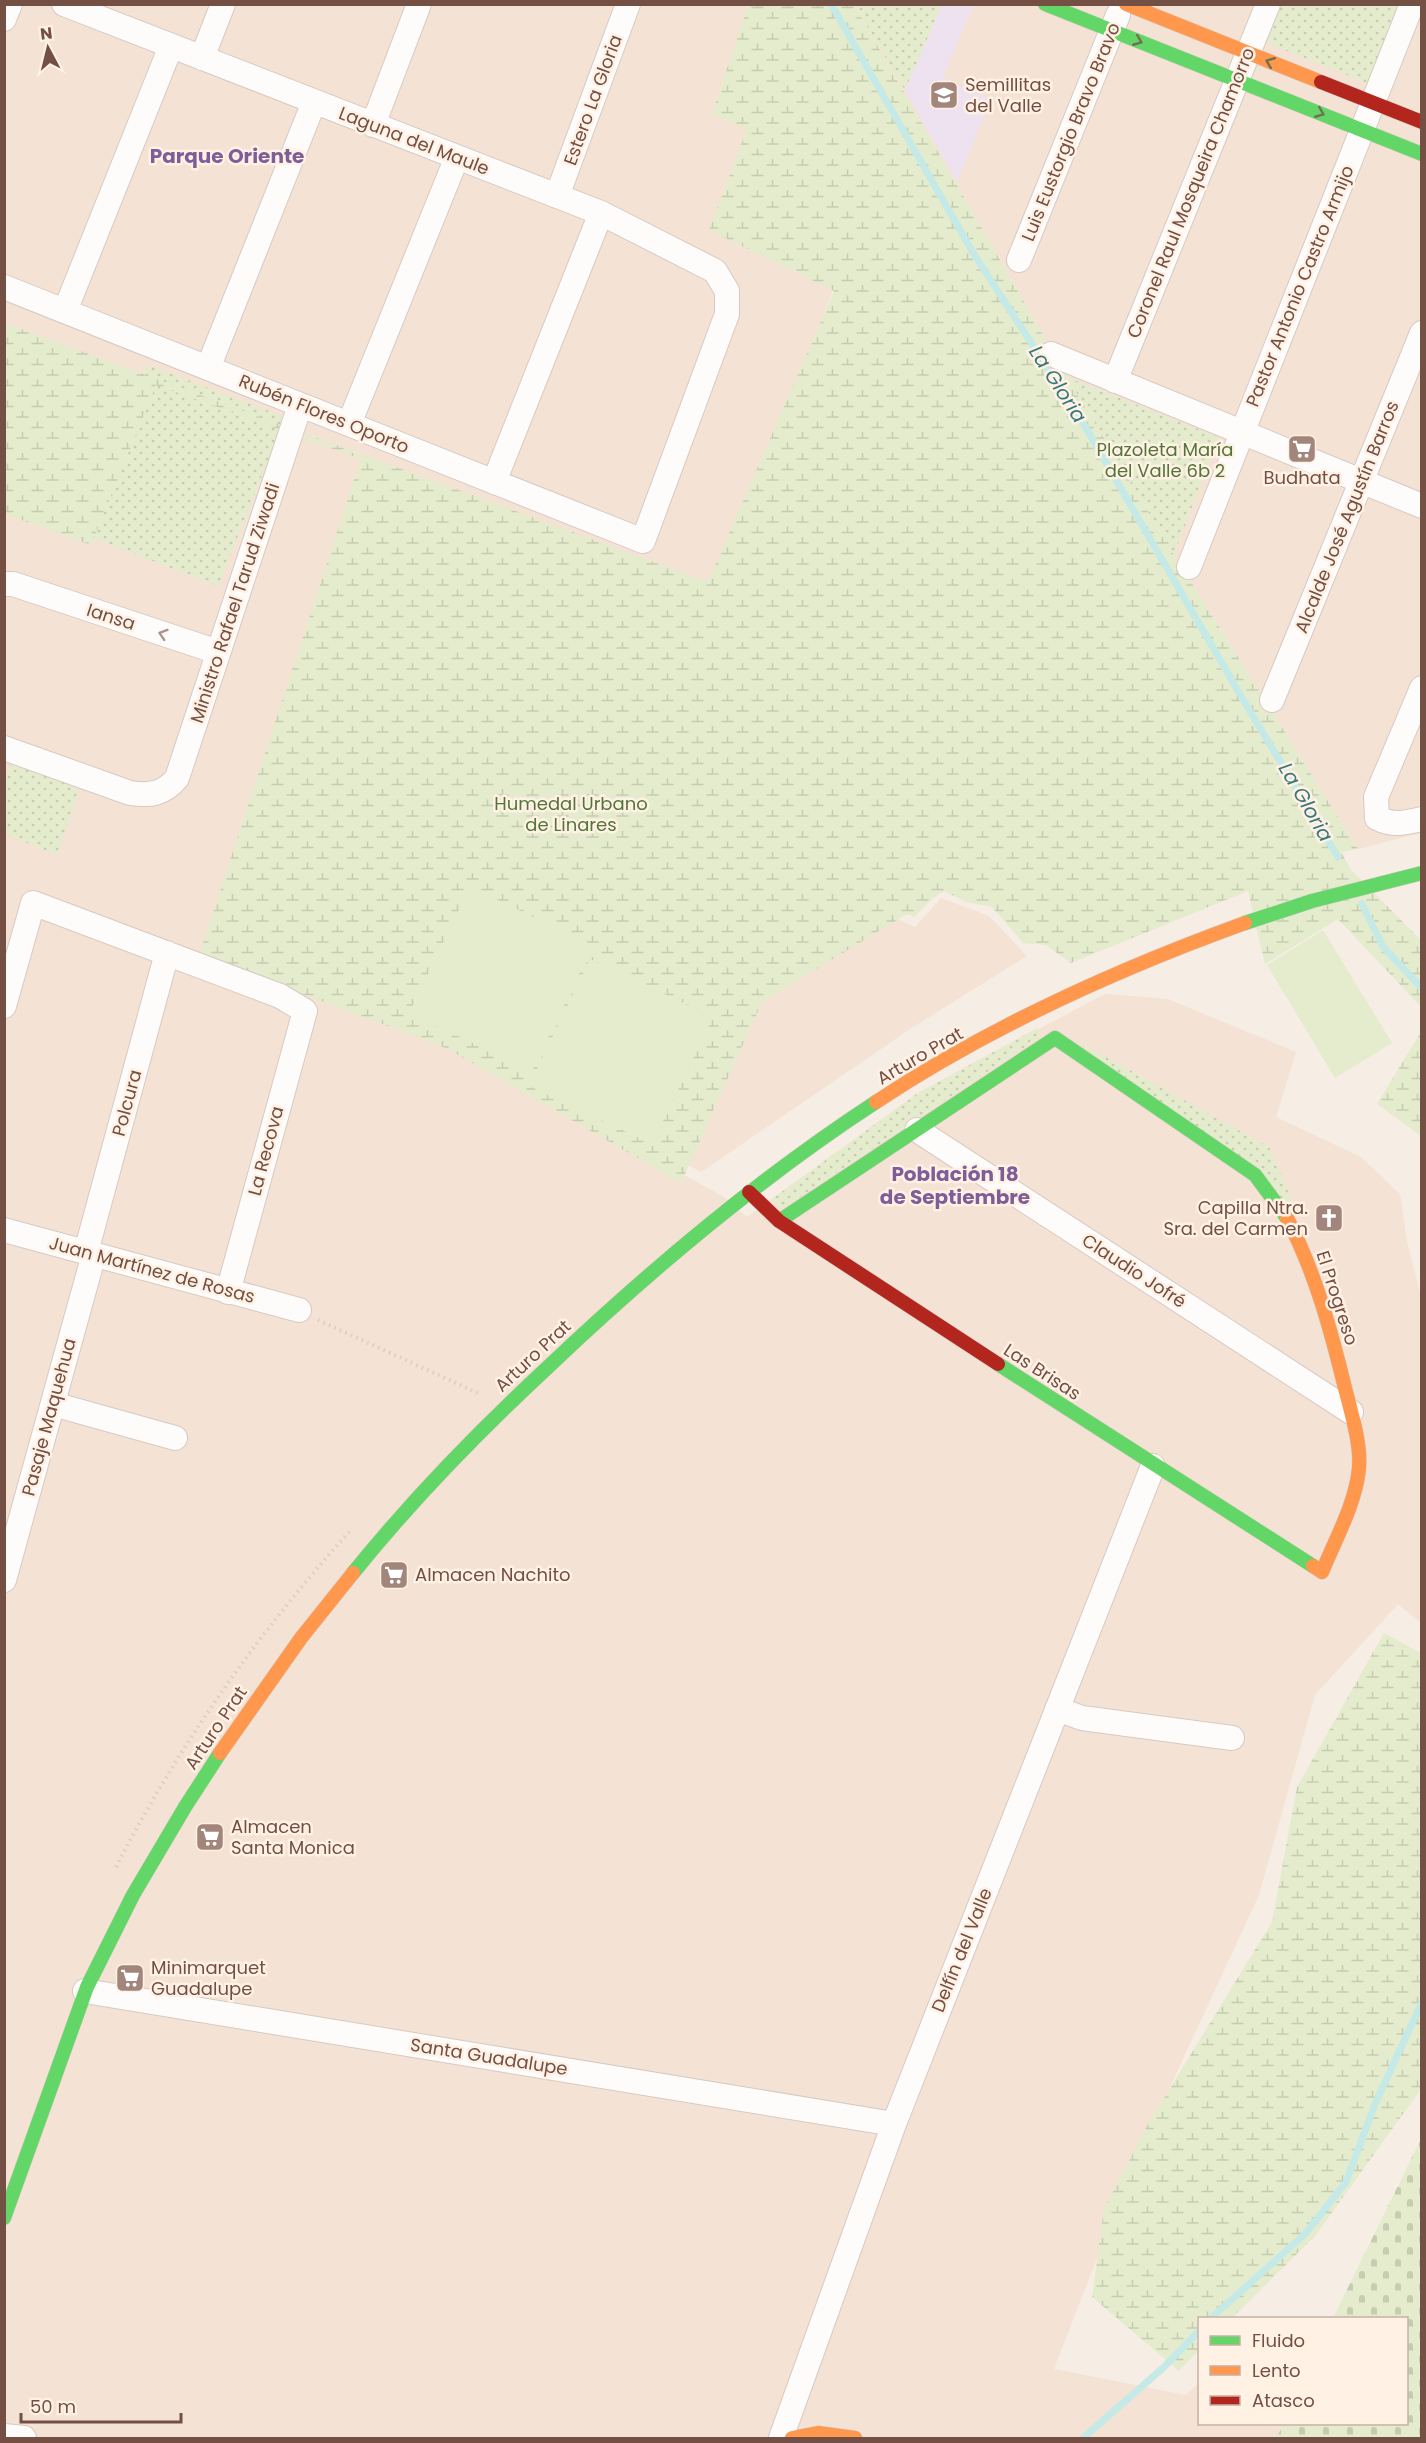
<svg xmlns="http://www.w3.org/2000/svg" width="1426" height="2443" viewBox="0 0 1426 2443" font-family="Poppins,sans-serif">
<style>
.residential{fill:#f4e2d4}
.education{fill:#efe2f0}
.grass{fill:url(#grass-dots)}
.wetland{fill:url(#wetland-marsh)}
.cemetery{fill:url(#cemetery-stones)}
.pitch{fill:#e4eccd}
.lines{fill:none;stroke-linecap:round;stroke-linejoin:round}
.stream{stroke:#c5e9e7;stroke-width:7}
.street-casing{stroke:#d7cac2;stroke-width:26}
.fast-casing{stroke:#d8cac3;stroke-width:15}
.slow-casing{stroke:#d8cac3;stroke-width:15}
.jam-casing{stroke:#d8cac3;stroke-width:15}
.path{stroke:#d9ceca;stroke-width:4;stroke-dasharray:1.5 4.5;stroke-linecap:butt}
.street{stroke:#fefcfb;stroke-width:24}
.fast{stroke:#63d668;stroke-width:14}
.slow{stroke:#ff974d;stroke-width:14}
.jam{stroke:#b3261e;stroke-width:14}
.oneway{stroke:#70714d}
.oneway2{stroke:#ab948d}
.labels{text-anchor:middle;stroke-width:5;stroke-linejoin:round;paint-order:stroke}
.poi-label{font-size:18px;fill:#744f44;stroke:#fff1e4;text-anchor:start}
.street-label{font-size:18px;fill:#744f44;stroke:#fff1e4}
.park-label{font-size:18px;fill:#527539;stroke:#fff1e4}
.neighbourhood-label{font-size:20px;font-weight:bold;fill:#7d5e98;stroke:#fff1e4}
.water-label{font-size:20px;font-style:italic;fill:#37797c;stroke:#fff1e4}
</style>
<defs>
<pattern id="grass-dots" width="8" height="8" patternUnits="userSpaceOnUse" patternTransform="scale(1.5)"><rect width="8" height="8" fill="#e4eccd"/><path d="M2 2h.1M6 6h.1" fill="none" stroke="#c7ccb1" stroke-width="1.8" stroke-linecap="round"/></pattern>
<pattern id="wetland-marsh" width="20" height="14" patternUnits="userSpaceOnUse" patternTransform="scale(1.5)"><rect width="20" height="14" fill="#e4eccd"/><path d="M1 5h8M5 5V1M11 12h8M15 12V8" fill="none" stroke="#c7ccb1"/></pattern>
<pattern id="cemetery-stones" width="16" height="16" patternUnits="userSpaceOnUse" patternTransform="scale(1.5)"><rect width="16" height="16" fill="#e4eccd"/><path d="M2 7V4a2 2 0 0 1 4 0v3zM10 15v-3a2 2 0 0 1 4 0v3z" fill="#c7ccb1"/></pattern>
</defs>
<rect width="100%" height="100%" fill="#f6ede4"/>
<path class="residential" d="M5 5H748L713 112 748 128 833 290 718 590 213 916 724 1197 747 1217 918 1093 1105 994 1168 999 1296 1052 1276 1117 1361 1157 1400 1194 1407 1242 1422 1300 1421 1623 1398 1604 1315 1695 1259 1895 1130 2173 1054 2369 1186 2395 1199 2383 1200 2424H1284L1276 2438H5Z
M854 5H1421V833L1358 849 1174 555 1067 377Z
M829 887 915 927 941 898 989 916 1027 956 913 1027 701 1172 657 1149Z"/>
<path class="education" d="M942 5 973 6 943 77 991 100 957 182 905 90Z"/>
<path class="grass" d="M854 5H942L905 90Z
M1279 5H1397L1369 84 1265 42Z
M148 365 285 417 218 586 72 530Z
M1067 377 1218 437 1174 555Z
M10 764 81 786 57 855 5 834V780Z
M1037 1028 1041 1036 782 1209 772 1199 918 1093Z
M1077 1041 1269 1147 1297 1212 1287 1211Z"/>
<path class="wetland" d="M748 5H854L1067 377 1174 555 1358 849 1341 852 1351 870 1421 940V1007L1338 919 1265 964 1248 891 1071 963 1046 945 1023 943 992 907 966 902 944 891 933 898 914 917 907 914 762 1002 681 1183 446 1048 199 955 361 459 156 385 91 545 5 514V323L708 582 834 291 709 230 747 129 712 114Z
M1421 1032V1136L1377 1104Z
M1384 1633 1421 1653V2089L1315 2236 1232 2318H1200L1199 2350 1179 2371 1092 2297 1104 2209 1148 2124 1272 1922 1297 1787Z"/>
<path class="cemetery" d="M1421 2139V2438H1276L1284 2424H1406V2318H1333Z"/>
<path class="pitch" d="M470 887 593 945 532 1071 409 1013Z
M1323 930 1392 1043 1335 1078 1267 965Z
M590 959 713 1017 652 1144 529 1086Z"/>
<g class="lines">
<path class="stream" d="M831 4 972 251 1086 428 1245 703 1338 857
M1362 904 1383 947 1422 988
M1211 2318 1305 2234 1346 2182 1375 2104 1422 2002
M1083 2438 1163 2368 1200 2330"/>
<g class="street-casing">
<path id="street" d="M4 19 10 4
M202 58 223 4
M373 125 419 4
M557 196 628 4
M1019 260 1118 15
M4 287 643 541 727 314V291L715 271 601 213 64 4
M65 311 171 46
M1051 354 1422 506
M208 368 314 102
M1115 381 1268 4
M349 424 457 157
M494 482 601 213
M1189 567 1412 4
M4 584H13L218 652
M1422 688 1376 797 1377 818C1393 826 1405 823 1422 819
M1272 700 1422 333
M4 748 130 793C150 796 164 794 177 778L300 405
M4 1006 33 903 280 996 305 1011 228 1292
M917 1130 1351 1412
M4 1230 299 1310
M86 1252 167 953
M53 1404 175 1438
M4 1580 94 1254
M1057 1709 1082 1718 1232 1738
M85 1991 894 2124
M4 2436 24 2438
M781 2438 894 2124 1153 1466"/>
</g>
<g class="fast-casing">
<path id="fast" d="M1045 4 1422 154
M1245 923 1312 901 1422 873
M779 1221 1055 1038 1255 1175 1287 1218
M998 1364 1313 1566
M353 1573C412 1500 478 1432 547 1368 649 1271 758 1179 876 1102
M4 2218 87 1987 133 1895 185 1807 220 1753"/>
</g>
<g class="slow-casing">
<path id="slow" d="M1126 4 1321 82
M876 1102C989 1027 1118 969 1245 923
M1287 1218C1316 1274 1331 1331 1346 1392 1352 1415 1361 1445 1359 1468 1356 1503 1335 1540 1322 1572L1313 1566
M220 1753 301 1638 353 1573
M792 2438 818 2433 855 2438"/>
</g>
<g class="jam-casing">
<path id="jam" d="M1321 82 1422 122
M749 1192 779 1221 998 1364"/>
</g>
<path class="path" d="M318 1320 480 1394
M116 1867C179 1745 259 1631 351 1530"/>
<use href="#street" class="street"/>
<use href="#fast" class="fast"/>
<use href="#slow" class="slow"/>
<use href="#jam" class="jam"/>
</g>
<defs><path id="oneway-chevron" d="M-2-3.5L2.5 0L-2 3.5" fill="none" stroke-width="1.6" stroke-linecap="round" stroke-linejoin="round" transform="scale(1.5)"/></defs>
<g class="oneway">
<use href="#oneway-chevron" transform="translate(1138 41) rotate(22)"/>
<use href="#oneway-chevron" transform="translate(1270 62) rotate(-158)"/>
<use href="#oneway-chevron" transform="translate(1320 113) rotate(22)"/>
</g>
<use class="oneway2" href="#oneway-chevron" transform="translate(163 634) rotate(-162)"/>
<defs>
<g id="school-square" transform="scale(1.5)"><rect x="-9" y="-9" width="18" height="18" rx="4" fill="#a2867c" stroke="#fff1e4"/><path d="M0-5L7-2L0 1L-7-2ZM-4 1L0 2.5L4 1V4Q0 6-4 4Z" fill="#fff"/></g>
<g id="supermarket-square" transform="scale(1.5)"><rect x="-9" y="-9" width="18" height="18" rx="4" fill="#a2867c" stroke="#fff1e4"/><path d="M-6-5.5h2.5l.6 2H6L4.5 2H-2.5L-4.4-4H-6ZM-1.5 3.2a1.3 1.3 0 1 0 .1 0ZM3 3.2a1.3 1.3 0 1 0 .1 0Z" fill="#fff"/></g>
<g id="church-square" transform="scale(1.5)"><rect x="-9" y="-9" width="18" height="18" rx="4" fill="#a2867c" stroke="#fff1e4"/><path d="M-1.2-6h2.4v3.5h3.3v2.4h-3.3V6h-2.4V-.1h-3.3v-2.4h3.3Z" fill="#fff"/></g>
</defs>
<g fill-rule="evenodd">
<use href="#school-square" x="944" y="95"/>
<use href="#supermarket-square" x="1302" y="449"/>
<use href="#church-square" x="1329" y="1218"/>
<use href="#supermarket-square" x="394" y="1575"/>
<use href="#supermarket-square" x="210" y="1837"/>
<use href="#supermarket-square" x="130" y="1978"/>
</g>
<g class="labels">
<g class="poi-label">
<text x="965" y="91">Semillitas<tspan x="965" dy="21">del Valle</tspan></text>
<text x="1302" y="484" text-anchor="middle">Budhata</text>
<text x="1308" y="1214" text-anchor="end">Capilla Ntra.<tspan x="1308" dy="21">Sra. del Carmen</tspan></text>
<text x="415" y="1581">Almacen Nachito</text>
<text x="231" y="1833">Almacen<tspan x="231" dy="21">Santa Monica</tspan></text>
<text x="151" y="1974">Minimarquet<tspan x="151" dy="21">Guadalupe</tspan></text>
</g>
<g class="street-label">
<text transform="translate(593 100) rotate(-70)" y="6">Estero La Gloria</text>
<text transform="translate(1071 132) rotate(-68)" y="6">Luis Eustorgio Bravo Bravo</text>
<text transform="translate(414 141) rotate(21)" y="6">Laguna del Maule</text>
<text transform="translate(1191 193) rotate(-68)" y="6">Coronel Raul Mosqueira Chamorro</text>
<text transform="translate(1300 286) rotate(-68)" y="6">Pastor Antonio Castro Armijo</text>
<text transform="translate(324 414) rotate(22)" y="6">Rubén Flores Oporto</text>
<text transform="translate(1347 517) rotate(-68)" y="6">Alcalde José Agustín Barros</text>
<text transform="translate(235 603) rotate(-72)" y="6">Ministro Rafael Tarud Ziwadi</text>
<text transform="translate(111 617) rotate(18)" y="6">Iansa</text>
<text transform="translate(920 1056) rotate(-30)" y="6">Arturo Prat</text>
<text transform="translate(127 1103) rotate(-75)" y="6">Polcura</text>
<text transform="translate(266 1151) rotate(-75)" y="6">La Recova</text>
<text transform="translate(152 1270) rotate(15)" y="6">Juan Martínez de Rosas</text>
<text transform="translate(1134 1271) rotate(33)" y="6">Claudio Jofré</text>
<text transform="translate(1337 1298) rotate(72)" y="6">El Progreso</text>
<text transform="translate(533 1356) rotate(-43)" y="6">Arturo Prat</text>
<text transform="translate(1042 1372) rotate(33)" y="6">Las Brisas</text>
<text transform="translate(49 1417) rotate(-75)" y="6">Pasaje Maquehua</text>
<text transform="translate(216 1728) rotate(-56)" y="6">Arturo Prat</text>
<text transform="translate(962 1950) rotate(-68)" y="6">Delfín del Valle</text>
<text transform="translate(489 2057) rotate(9)" y="6">Santa Guadalupe</text>
</g>
<g class="park-label">
<text x="1165" y="456">Plazoleta María<tspan x="1165" dy="21">del Valle 6b 2</tspan></text>
<text x="571" y="810">Humedal Urbano<tspan x="571" dy="21">de Linares</tspan></text>
</g>
<g class="neighbourhood-label">
<text x="227" y="163">Parque Oriente</text>
<text x="955" y="1181">Población 18<tspan x="955" dy="23">de Septiembre</tspan></text>
</g>
<g class="water-label">
<text transform="translate(1058 384) rotate(57)" y="7">La Gloria</text>
<text transform="translate(1306 802) rotate(60)" y="7">La Gloria</text>
</g>
</g>
<rect width="1426" height="2443" fill="none" stroke="#744f44" stroke-width="12"/>
<rect x="1198" y="2317" width="210" height="108" fill="#fff1e4" stroke="#c7b0a4" stroke-width="1.5"/>
<rect x="1210" y="2336" width="30" height="9" fill="#63d668" stroke="#c7b0a4" stroke-width="1.5"/>
<text x="1252" y="2347" font-size="18" fill="#744f44">Fluido</text>
<rect x="1210" y="2366" width="30" height="9" fill="#ff974d" stroke="#c7b0a4" stroke-width="1.5"/>
<text x="1252" y="2377" font-size="18" fill="#744f44">Lento</text>
<rect x="1210" y="2396" width="30" height="9" fill="#b3261e" stroke="#c7b0a4" stroke-width="1.5"/>
<text x="1252" y="2407" font-size="18" fill="#744f44">Atasco</text>
<g transform="translate(48 48) rotate(353)" stroke="#fff1e4" stroke-width="4.5" paint-order="stroke">
<path d="M0-4.5L10 22L0 15L-10 22Z" fill="#744f44"/>
<text y="-9" font-size="16" font-weight="bold" text-anchor="middle" fill="#744f44">N</text>
</g>
<path d="M21 2413v9h160v-9" fill="none" stroke="#744f44" stroke-width="3"/>
<text x="30" y="2413" font-size="18" fill="#744f44" stroke="#fff1e4" stroke-width="4.5" paint-order="stroke">50 m</text>
</svg>
